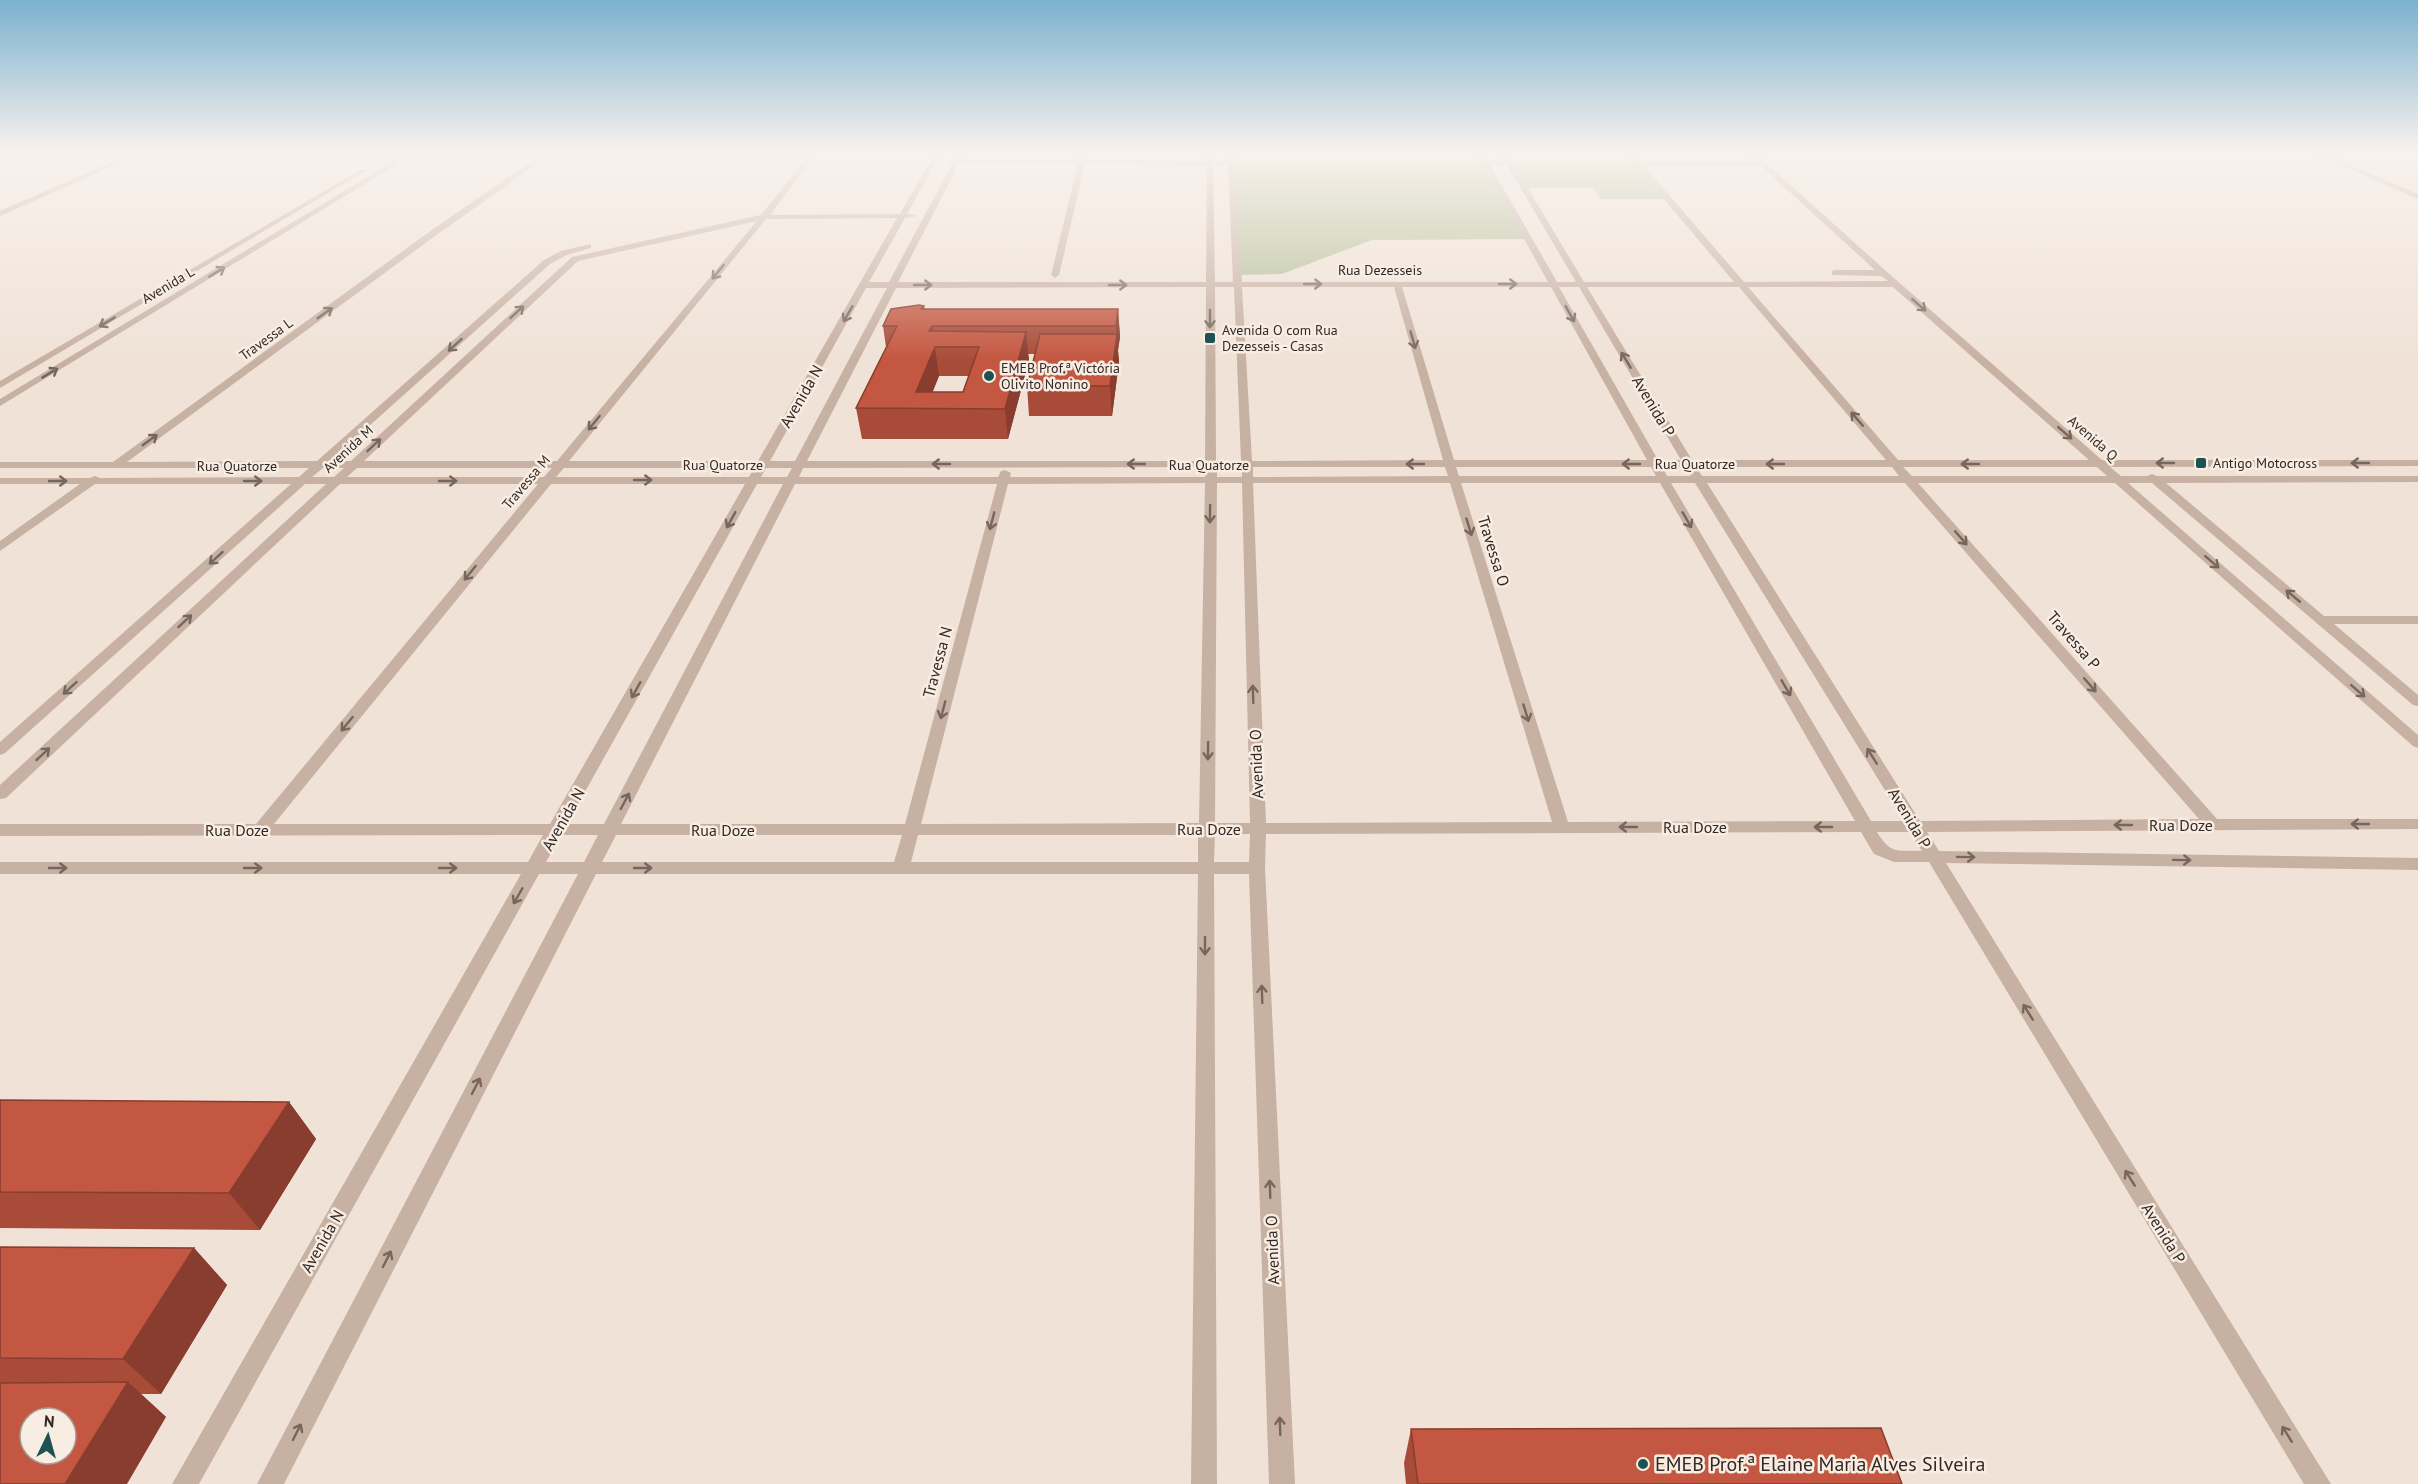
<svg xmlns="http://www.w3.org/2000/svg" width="2418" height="1484" viewBox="0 0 2418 1484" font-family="'PT Sans',sans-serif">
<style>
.green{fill:#b4be98}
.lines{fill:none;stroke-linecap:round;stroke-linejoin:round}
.minor{fill:#c7b1a3;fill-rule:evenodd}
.wall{fill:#a84b38;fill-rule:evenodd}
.shaded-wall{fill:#883d2e}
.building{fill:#c35741;stroke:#883d2e;stroke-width:1.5;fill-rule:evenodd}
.oneway{stroke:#76665e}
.poi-dot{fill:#1c5352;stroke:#f8ede3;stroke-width:2}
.labels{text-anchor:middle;stroke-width:5;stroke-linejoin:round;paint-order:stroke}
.far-street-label{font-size:14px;fill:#332825;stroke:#f8ede3}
.far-poi-label{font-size:14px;fill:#332825;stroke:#f8ede3;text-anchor:start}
.street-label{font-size:16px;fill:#332825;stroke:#f8ede3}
.near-poi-label{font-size:20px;fill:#332825;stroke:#f8ede3;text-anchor:start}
</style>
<rect width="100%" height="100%" fill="#f0e2d7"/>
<path class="green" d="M1232 163H1486L1529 239 1372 240 1282 274 1237 275Z
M1509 163 1638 164 1668 199H1601L1593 188H1524Z"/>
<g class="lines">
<path class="minor" d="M0 153H817L770 215 900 214 935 153H941L907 214 917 216 905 218 869 282H889L952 164 946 162 954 160 958 153H964L961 160H1079L1081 153H1087L1086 160 1207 161V153H1213V161H1228V153H1234L1235 161H1481L1477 153H1483L1488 161H1505L1500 153H1506L1511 161 1633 162 1626 153H1632L1640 162H1757L1748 153H1755L1886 271 2102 460H2418V466L2110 467 2121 476H2147L2152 474 2157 476H2418V482L2166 483 2324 616H2418V624H2334L2418 695V706L2413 705 2152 483H2128L2418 735V748L2413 746 2115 483H1918L2217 819H2418V829L1927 832 1939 851 2418 858V870L1946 863 2331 1484H2304L1929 862H1894L1874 854 1861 832 1266 834 1265 868 1295 1484H1269L1249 874H1214L1217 1484H1191L1198 874H596L284 1484H257L578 874H539L199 1484H172L521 874H0V862H528L543 835 0 836V824H256L538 484H340L6 798 0 799V785L326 484H305L5 753 0 755V742L291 484H95L0 551V541L80 484H0V478H90L95 476 100 478 299 477 309 468H0V462H113L429 232 539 156H411L0 406V399L402 156H132L131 158 0 216V211L126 156H0ZM548 156H808L761 215 572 257 351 461H330L550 264 567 255 591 248V244L561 251 544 260 317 461 127 462 435 236ZM959 164H1078L1051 275 1055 278 1059 275 1085 164 1207 165 1206 282H898ZM1213 165H1228L1233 282H1215ZM1235 165H1483L1548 282H1242ZM1490 165H1507L1576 282H1557ZM1514 165 1636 166 1734 282H1584ZM1644 166H1761L1875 270H1835L1832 271V275L1881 276 1888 281 1744 282ZM897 218 758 461H569L766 219ZM757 221 557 461H364L578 261ZM1206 287 1205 461H807L896 288ZM1215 287H1234L1241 461H1216ZM1242 287H1394L1443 460 1252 461ZM1402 287H1551L1647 460H1454ZM1559 287H1579L1681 460H1658ZM1587 287H1739L1886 460H1692ZM1748 287H1893L2089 460H1898ZM866 288H887L795 461H770ZM1205 467V477H1010L1011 473 1005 470 1001 471 998 477H799L803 468ZM1217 467H1242V477H1217ZM1253 467H1445L1448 476 1253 477ZM1456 467H1651L1656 476H1459ZM1662 467H1685L1691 476H1667ZM1696 467H1892L1899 476H1702ZM1903 467H2097L2107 476H1912ZM323 468H344L334 477H312ZM357 468H552L544 477H347ZM564 468H754L749 477H556ZM766 468H792L787 477H761ZM1205 483 1199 823 921 824 1008 484ZM1217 483H1242L1250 823H1215ZM1253 483H1450L1552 822 1266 823ZM1461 483H1660L1855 821 1568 822ZM1671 483H1695L1904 821H1871ZM1707 483H1905L2199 819 1920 821ZM551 484H745L550 824H274ZM757 484H783L604 824H567ZM795 484H997L905 824H621ZM1877 832H1910L1922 851C1897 850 1891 855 1877 832ZM1215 834H1250L1249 862H1214ZM561 835H598L584 862H546ZM616 835H902L894 862H602ZM918 835H1198V862H911Z
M2313 153H2321L2418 194V199Z
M362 169 367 170 0 388V381Z"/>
</g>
<path class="wall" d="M919 305 924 306 925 309H1118L1120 337 1118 350 1119 362 1112 416H1029L1027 386 1035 354H1028L1029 360 1008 439H862L856 408 886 347 883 326 891 309ZM939 376H969L963 392H932Z
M0 1100 289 1102 316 1139 260 1230 0 1228Z
M0 1247 194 1248 227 1285 161 1394H141L166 1417 0 1484Z
M1411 1429 1902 1484H1406L1404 1463Z"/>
<path class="shaded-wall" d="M1118 309 1120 337 1118 350 1119 362 1112 416 1110 386 1117 338 1116 326Z
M932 326 939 376 926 409 916 392 929 331Z
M1026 332 1029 360 1008 439 1005 409Z
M289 1102 316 1139 260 1230 229 1193Z
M194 1248 227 1285 161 1394 123 1359Z
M128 1382 166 1417 127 1484H65Z"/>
<path class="building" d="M919 305 924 306 921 309H1118L1116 326H932L929 331 1026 332 1005 409 856 408 897 326H883L891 309ZM935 347H979L963 392H916Z
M1040 334H1117L1110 386H1027Z
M0 1100 289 1102 229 1193 0 1192Z
M0 1247 194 1248 123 1359 0 1358Z
M128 1382 65 1484H0V1383ZM30 1418H66V1454H30Z
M1881 1428 1902 1484H1418L1411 1429Z"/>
<defs><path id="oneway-shaft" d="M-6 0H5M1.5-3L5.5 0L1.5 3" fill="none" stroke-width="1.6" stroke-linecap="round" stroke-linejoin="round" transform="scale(1.5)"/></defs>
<g class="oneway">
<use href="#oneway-shaft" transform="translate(217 272) rotate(-31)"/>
<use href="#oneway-shaft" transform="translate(718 272) rotate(129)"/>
<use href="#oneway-shaft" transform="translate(1313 284)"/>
<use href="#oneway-shaft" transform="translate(1508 284)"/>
<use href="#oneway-shaft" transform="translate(923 285)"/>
<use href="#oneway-shaft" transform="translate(1118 285)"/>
<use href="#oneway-shaft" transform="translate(1919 305) rotate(41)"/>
<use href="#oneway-shaft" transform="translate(517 312) rotate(-43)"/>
<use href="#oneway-shaft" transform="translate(325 313) rotate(-36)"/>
<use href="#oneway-shaft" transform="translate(848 314) rotate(120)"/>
<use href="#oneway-shaft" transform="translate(1570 314) rotate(61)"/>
<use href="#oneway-shaft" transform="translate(1210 319) rotate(90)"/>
<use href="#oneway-shaft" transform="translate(107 322) rotate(149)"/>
<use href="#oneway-shaft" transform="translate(1413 340) rotate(74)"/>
<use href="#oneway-shaft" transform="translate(455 345) rotate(138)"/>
<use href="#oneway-shaft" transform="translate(1626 360) rotate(-121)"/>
<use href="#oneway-shaft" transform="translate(50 373) rotate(-31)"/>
<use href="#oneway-shaft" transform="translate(1857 419) rotate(-131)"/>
<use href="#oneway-shaft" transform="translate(594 423) rotate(129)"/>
<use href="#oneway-shaft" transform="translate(2065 433) rotate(41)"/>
<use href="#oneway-shaft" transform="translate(150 440) rotate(-36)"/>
<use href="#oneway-shaft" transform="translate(374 445) rotate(-43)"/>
<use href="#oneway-shaft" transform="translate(2165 463) rotate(180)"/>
<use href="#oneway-shaft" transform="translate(2360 463) rotate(180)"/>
<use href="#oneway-shaft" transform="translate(941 464) rotate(180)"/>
<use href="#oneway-shaft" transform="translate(1136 464) rotate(-180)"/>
<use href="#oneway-shaft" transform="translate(1415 464) rotate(180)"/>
<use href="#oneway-shaft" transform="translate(1631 464) rotate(180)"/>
<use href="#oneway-shaft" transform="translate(1775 464) rotate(180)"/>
<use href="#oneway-shaft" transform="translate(1970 464) rotate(180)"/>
<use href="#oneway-shaft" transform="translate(643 480)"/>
<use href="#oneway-shaft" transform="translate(58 481)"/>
<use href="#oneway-shaft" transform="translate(253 481)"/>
<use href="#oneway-shaft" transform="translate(448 481)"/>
<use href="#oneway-shaft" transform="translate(1210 514) rotate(91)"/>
<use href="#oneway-shaft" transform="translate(731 520) rotate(119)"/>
<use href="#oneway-shaft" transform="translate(1687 520) rotate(60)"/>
<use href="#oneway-shaft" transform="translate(992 521) rotate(105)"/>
<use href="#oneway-shaft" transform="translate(1469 527) rotate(73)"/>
<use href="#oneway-shaft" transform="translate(1961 538) rotate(49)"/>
<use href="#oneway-shaft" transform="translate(216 558) rotate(138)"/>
<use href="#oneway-shaft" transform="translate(2212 562) rotate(41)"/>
<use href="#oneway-shaft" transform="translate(470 573) rotate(129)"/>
<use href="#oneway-shaft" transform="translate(2293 596) rotate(-140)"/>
<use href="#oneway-shaft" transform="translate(185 621) rotate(-43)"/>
<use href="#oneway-shaft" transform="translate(2090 685) rotate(49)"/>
<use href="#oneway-shaft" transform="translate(70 688) rotate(138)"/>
<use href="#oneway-shaft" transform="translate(1786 688) rotate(60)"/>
<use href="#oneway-shaft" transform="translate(636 690) rotate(119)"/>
<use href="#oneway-shaft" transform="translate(2358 691) rotate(41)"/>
<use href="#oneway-shaft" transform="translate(1253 694) rotate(-92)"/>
<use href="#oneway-shaft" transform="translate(943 710) rotate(105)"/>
<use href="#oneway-shaft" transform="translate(1526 713) rotate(73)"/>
<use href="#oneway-shaft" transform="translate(347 724) rotate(129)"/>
<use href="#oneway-shaft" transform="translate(1208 751) rotate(91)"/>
<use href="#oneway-shaft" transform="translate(43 754) rotate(-43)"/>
<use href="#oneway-shaft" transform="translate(1872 756) rotate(-122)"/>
<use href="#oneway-shaft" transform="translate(625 801) rotate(-62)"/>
<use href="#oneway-shaft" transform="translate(2360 824) rotate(180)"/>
<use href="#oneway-shaft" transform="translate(2123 825) rotate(180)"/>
<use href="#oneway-shaft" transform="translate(1628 827) rotate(180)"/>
<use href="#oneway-shaft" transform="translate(1823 827) rotate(180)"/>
<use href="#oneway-shaft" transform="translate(1966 857) rotate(1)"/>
<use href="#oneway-shaft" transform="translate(2182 860) rotate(1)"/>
<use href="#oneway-shaft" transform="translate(58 868)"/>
<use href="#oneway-shaft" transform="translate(253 868)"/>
<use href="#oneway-shaft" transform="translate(448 868)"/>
<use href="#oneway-shaft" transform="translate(643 868)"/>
<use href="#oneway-shaft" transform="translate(518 896) rotate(120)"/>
<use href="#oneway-shaft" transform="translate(1205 946) rotate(90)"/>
<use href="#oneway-shaft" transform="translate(1262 994) rotate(-92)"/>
<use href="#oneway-shaft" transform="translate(2028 1012) rotate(-122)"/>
<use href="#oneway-shaft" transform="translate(476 1086) rotate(-63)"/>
<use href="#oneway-shaft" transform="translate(2130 1178) rotate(-122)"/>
<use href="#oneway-shaft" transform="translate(1270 1189) rotate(-92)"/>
<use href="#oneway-shaft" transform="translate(387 1259) rotate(-63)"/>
<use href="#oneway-shaft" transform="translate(1280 1426) rotate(-92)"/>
<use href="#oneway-shaft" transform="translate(297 1432) rotate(-63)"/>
<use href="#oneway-shaft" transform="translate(2287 1434) rotate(-122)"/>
</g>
<linearGradient id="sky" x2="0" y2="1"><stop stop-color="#7bb1cf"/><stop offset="0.42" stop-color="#f8f2ed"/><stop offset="1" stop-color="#f8f2ed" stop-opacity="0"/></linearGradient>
<rect width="2418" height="361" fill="url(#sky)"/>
<g class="poi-dot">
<rect x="1204" y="332" width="12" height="12" rx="3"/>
<circle cx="989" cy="376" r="6"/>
<rect x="2195" y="457" width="12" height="12" rx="3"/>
<circle cx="1643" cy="1464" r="6"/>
</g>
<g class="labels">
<g class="far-street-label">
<text x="1380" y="275">Rua Dezesseis</text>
<text transform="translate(168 285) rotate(-31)" y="5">Avenida L</text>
<text transform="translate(266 339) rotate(-36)" y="5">Travessa L</text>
<text transform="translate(2093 438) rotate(41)" y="5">Avenida Q</text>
<text transform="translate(348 449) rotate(-43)" y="5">Avenida M</text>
<text x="1695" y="469">Rua Quatorze</text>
<text x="723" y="470">Rua Quatorze</text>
<text x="1209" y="470">Rua Quatorze</text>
<text x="237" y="471">Rua Quatorze</text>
<text transform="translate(526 482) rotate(-50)" y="5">Travessa M</text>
</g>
<g class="far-poi-label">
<text x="1222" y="335">Avenida O com Rua<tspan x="1222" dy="16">Dezesseis - Casas</tspan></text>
<text x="1001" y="373">EMEB Prof.ª Victória<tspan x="1001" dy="16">Olivito Nonino</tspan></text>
<text x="2213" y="468">Antigo Motocross</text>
</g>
<g class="street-label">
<text transform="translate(801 396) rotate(-60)" y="6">Avenida N</text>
<text transform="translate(1654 406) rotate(59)" y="6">Avenida P</text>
<text transform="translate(1494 551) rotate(73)" y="6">Travessa O</text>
<text transform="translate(2074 640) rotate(49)" y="6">Travessa P</text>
<text transform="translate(937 662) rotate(-75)" y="6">Travessa N</text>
<text transform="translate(1256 764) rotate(-92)" y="6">Avenida O</text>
<text transform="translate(1910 818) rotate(59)" y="6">Avenida P</text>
<text transform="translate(563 819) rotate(-60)" y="6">Avenida N</text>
<text x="2181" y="831">Rua Doze</text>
<text x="1695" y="833">Rua Doze</text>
<text x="1209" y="835">Rua Doze</text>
<text x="237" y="836">Rua Doze</text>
<text x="723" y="836">Rua Doze</text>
<text transform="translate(2164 1233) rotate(58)" y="6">Avenida P</text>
<text transform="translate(322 1241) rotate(-60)" y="6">Avenida N</text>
<text transform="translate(1272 1250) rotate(-92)" y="6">Avenida O</text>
</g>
<g class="near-poi-label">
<text x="1655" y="1471">EMEB Prof.ª Elaine Maria Alves Silveira</text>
</g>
</g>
<g transform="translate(48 1436) rotate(5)"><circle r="28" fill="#f8ede3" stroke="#a99e97" stroke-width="1.5"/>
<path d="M0-4.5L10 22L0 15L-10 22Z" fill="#1c5352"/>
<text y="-9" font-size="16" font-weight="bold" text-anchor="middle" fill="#332825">N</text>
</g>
</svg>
